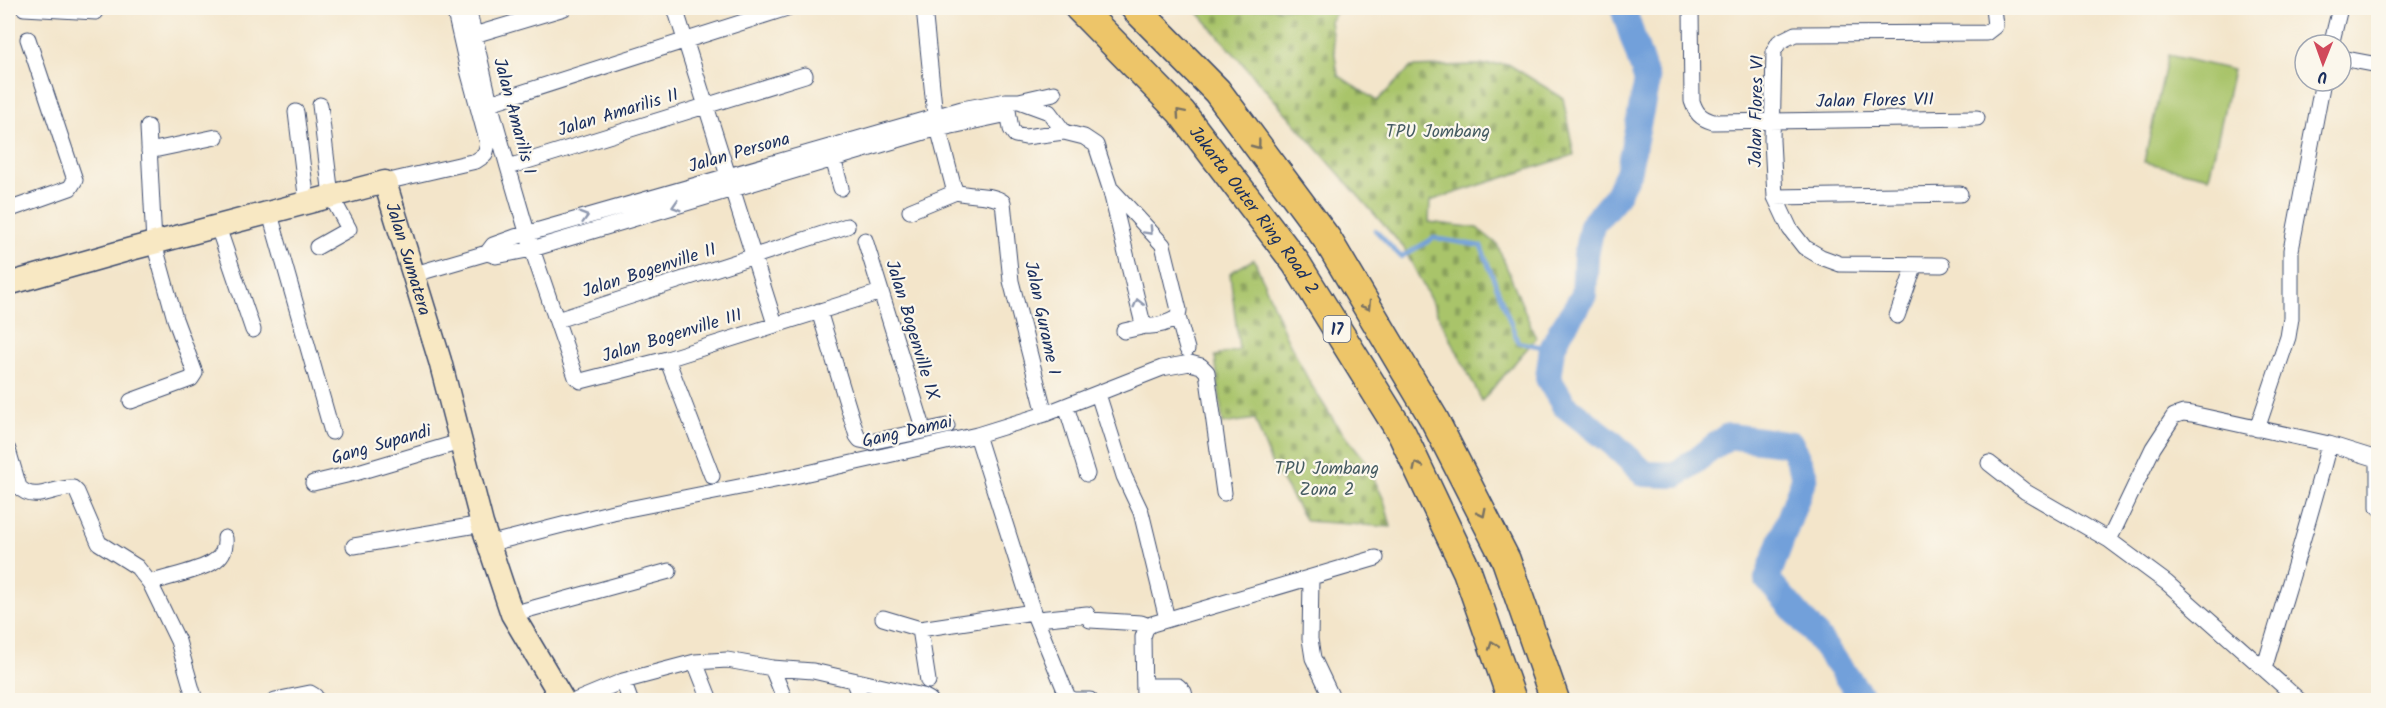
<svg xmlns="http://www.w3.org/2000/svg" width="2386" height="708" viewBox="0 0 2386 708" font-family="Kalam,sans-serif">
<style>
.cemetery{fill:url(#cemetery-stones);stroke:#627a64;stroke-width:1.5}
.garden{fill:#a9c46b;stroke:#627a64;stroke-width:1.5}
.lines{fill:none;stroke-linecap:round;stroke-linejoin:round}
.stream{stroke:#72a0da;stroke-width:4.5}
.river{stroke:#72a0da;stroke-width:26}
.street-casing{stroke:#3b4a6e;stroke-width:17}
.secondary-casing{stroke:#3b4a6e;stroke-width:25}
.highway-casing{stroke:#3b4a6e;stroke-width:31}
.street{stroke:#fff;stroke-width:15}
.secondary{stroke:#f8e8c3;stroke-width:22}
.highway{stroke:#edc569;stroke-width:28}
.oneway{stroke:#797263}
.oneway2{stroke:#8d97ae}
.labels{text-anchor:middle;stroke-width:4.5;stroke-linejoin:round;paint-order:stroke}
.shield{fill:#fbf7ec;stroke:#5e6b89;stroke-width:1.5}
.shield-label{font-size:16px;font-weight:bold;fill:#1b2f5e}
.street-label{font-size:18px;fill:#1b2f5e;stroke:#fbf7ec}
.park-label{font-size:18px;fill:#465c62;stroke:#fbf7ec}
</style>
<defs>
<pattern id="cemetery-stones" width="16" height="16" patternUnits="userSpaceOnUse" patternTransform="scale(1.5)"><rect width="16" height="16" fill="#a9c46b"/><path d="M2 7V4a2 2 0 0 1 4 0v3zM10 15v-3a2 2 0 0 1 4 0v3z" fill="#89a05b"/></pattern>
</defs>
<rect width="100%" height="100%" fill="#fbf7ec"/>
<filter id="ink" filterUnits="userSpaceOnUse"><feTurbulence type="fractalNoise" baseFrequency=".0167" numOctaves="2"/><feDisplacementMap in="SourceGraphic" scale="12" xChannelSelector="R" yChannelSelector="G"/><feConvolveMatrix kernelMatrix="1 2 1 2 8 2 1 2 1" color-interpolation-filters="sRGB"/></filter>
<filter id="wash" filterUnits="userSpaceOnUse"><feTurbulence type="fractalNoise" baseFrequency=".008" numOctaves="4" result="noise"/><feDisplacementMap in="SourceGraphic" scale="24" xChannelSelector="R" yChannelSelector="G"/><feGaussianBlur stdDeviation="1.35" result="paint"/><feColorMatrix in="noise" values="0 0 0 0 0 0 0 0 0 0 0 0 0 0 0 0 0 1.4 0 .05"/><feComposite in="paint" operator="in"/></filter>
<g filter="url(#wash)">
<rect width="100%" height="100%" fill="#f3e5ca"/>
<path class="cemetery" d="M1194 8H1340L1330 21 1338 75 1377 101 1411 67 1508 64 1563 98 1574 155 1430 201 1429 222 1477 228 1497 244 1536 338 1482 401 1404 248Z
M1254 259 1286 336 1310 383 1336 424 1365 460 1384 500 1391 527 1306 521 1270 461 1255 419 1223 424 1215 356 1239 350 1230 273Z"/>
<path class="garden" d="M2168 55 2233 70 2209 177 2144 162Z"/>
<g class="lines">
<path class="stream" d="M1375 230 1401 257 1434 238 1481 246 1518 342 1552 349"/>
<path class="river" d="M1623 8 1647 81 1628 173 1615 198 1592 225 1586 255 1584 295 1560 332 1552 349 1548 378 1564 405 1610 441 1645 474 1676 475 1728 436 1791 444 1805 476 1767 579 1815 634 1864 700"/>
</g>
</g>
<g filter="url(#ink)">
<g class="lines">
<g class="street-casing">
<path id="street" d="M24 8 96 12
M468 8 490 103 508 167 532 249 576 377 581 381 667 359 881 292
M675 8 775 324
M924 8 935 116 953 185 956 192C971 197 991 193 1003 202L1011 281 1045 414
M1691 8 1692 101C1696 113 1700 118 1713 122L1977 118
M474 35 564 8
M2331 45 2340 8
M2341 58 2378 65
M1019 101 1054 93
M490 103 787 8
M1007 104 1011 129 1015 135 1025 137 1064 132 1084 137 1096 145 1110 188 1142 320 1146 326C1156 327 1169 323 1178 317
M296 112 307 203
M149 151 216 137
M831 151 841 188
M508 167 805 75
M385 182 476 161 485 155 488 144 469 74 454 8
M1112 190 1163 245 1179 310 1178 317 1187 349
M1775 197 1960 194
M8 210 70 188 75 180 28 39
M910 211 956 192
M270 214 332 432
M218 227 253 330
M865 240 921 421 920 427 917 431
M317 247 349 229 331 196 320 105
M487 253 493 245 515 237 962 109 1006 101H1019L1049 112 1064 132
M1942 265 1840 264 1821 257 1804 247 1790 229 1775 197 1772 140 1774 51 1779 42 1795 34 1986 33 1995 26 1993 8
M415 274 487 253 496 256 532 249 924 132 1008 114
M819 311 857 436 860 440 870 442 947 426
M1897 316 1915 265
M557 320 847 226
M1124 331 1146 326
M667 359 712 476
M1098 394 1124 476 1141 512 1167 619
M131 401 191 379 195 373 175 319 154 243 148 127
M1066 406 1087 474
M2257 429 2288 337 2291 318V250L2323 81
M977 435 1033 612 1064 688 1068 697 1074 700H1090
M2329 444 2377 459
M8 450 19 487C35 504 54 486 73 488L77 492 99 543 137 567 150 583 178 641 195 700
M2378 458V507
M1989 463 2026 492 2109 540 2167 583 2299 700
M313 483 355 473 460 442
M2109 540 2153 448 2170 422 2174 416 2183 413 2192 414 2329 444C2310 520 2286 594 2264 669
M488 544 613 512 790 477 977 435 1045 414 1162 368 1190 363 1201 366 1207 372 1224 493
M354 546 482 524
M1311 578 1310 639 1313 658 1333 700
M150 583C167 577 199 571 213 562 223 556 226 548 225 538
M512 614 669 571
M883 618 920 629 1033 612
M1038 619 1087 614 1090 620 1141 623 1149 626
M920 629 928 681
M695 662 710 700
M772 668 785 700
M853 680 861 700
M623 681 630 700
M1144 686H1178L1184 692 1186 700
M275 700 310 693 315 696 316 700
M577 700 623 681 695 662 727 660 772 668 813 671 923 696 930 700
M1141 700 1144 697 1143 637 1146 628 1152 624 1376 558"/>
</g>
<g class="secondary-casing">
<g id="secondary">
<path id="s1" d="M8 284 131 249 385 182 440 361 482 524 512 614 563 700"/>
</g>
</g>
<g class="highway-casing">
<g id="highway">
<path id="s2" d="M1079 8 1181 112 1296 263 1402 434 1467 571 1512 700"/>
<path d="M1135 8 1217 91 1327 239 1434 419 1506 560 1555 700"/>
</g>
</g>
<use href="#street" class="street"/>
<use href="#secondary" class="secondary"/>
<use href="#highway" class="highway"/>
</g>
<defs><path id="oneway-chevron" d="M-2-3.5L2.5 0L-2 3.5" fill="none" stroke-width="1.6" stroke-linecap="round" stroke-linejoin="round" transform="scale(1.5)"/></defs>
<g class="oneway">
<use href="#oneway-chevron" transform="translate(1180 113) rotate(-131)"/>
<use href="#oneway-chevron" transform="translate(1257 145) rotate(53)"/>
<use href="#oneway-chevron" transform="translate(1367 306) rotate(59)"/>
<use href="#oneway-chevron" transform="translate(1417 466) rotate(-116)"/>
<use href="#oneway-chevron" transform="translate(1482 513) rotate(63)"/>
<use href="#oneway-chevron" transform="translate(1493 645) rotate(-109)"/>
</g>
<g class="oneway2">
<use href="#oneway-chevron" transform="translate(676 206) rotate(163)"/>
<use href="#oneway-chevron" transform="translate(584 217) rotate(-16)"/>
<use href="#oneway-chevron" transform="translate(1149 231) rotate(47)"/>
<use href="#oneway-chevron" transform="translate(1138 303) rotate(-104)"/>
</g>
</g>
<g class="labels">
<rect class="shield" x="1323.5" y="316" width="27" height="26" rx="4.5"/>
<g class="shield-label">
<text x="1337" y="335">17</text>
</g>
<g class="street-label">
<text transform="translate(1875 100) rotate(-1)" y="6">Jalan Flores VII</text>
<text transform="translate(1756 111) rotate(-89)" y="6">Jalan Flores VI</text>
<text transform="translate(618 112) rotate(-17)" y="6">Jalan Amarilis II</text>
<text transform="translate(515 116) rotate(75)" y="6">Jalan Amarilis I</text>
<text transform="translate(739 152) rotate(-16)" y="6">Jalan Persona</text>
<text dy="6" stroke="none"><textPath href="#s2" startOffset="268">Jakarta Outer Ring Road 2</textPath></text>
<text dy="6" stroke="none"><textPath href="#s1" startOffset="471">Jalan Sumatera</textPath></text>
<text transform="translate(649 270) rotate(-18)" y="6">Jalan Bogenville II</text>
<text transform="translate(1043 318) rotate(78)" y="6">Jalan Gurame I</text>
<text transform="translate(913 330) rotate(73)" y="6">Jalan Bogenville IX</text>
<text transform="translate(672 335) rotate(-17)" y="6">Jalan Bogenville III</text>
<text transform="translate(907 431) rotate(-13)" y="6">Gang Damai</text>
<text transform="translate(381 444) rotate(-16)" y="6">Gang Supandi</text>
</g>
<g class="park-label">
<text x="1438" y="137">TPU Jombang</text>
<text x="1327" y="474">TPU Jombang<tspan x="1327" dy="21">Zona 2</tspan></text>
</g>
</g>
<rect width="2386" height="708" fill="none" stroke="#fbf7ec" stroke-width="30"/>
<g transform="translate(2323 63) rotate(181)"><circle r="28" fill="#fbf7ec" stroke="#a1a7b3" stroke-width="1.5"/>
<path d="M0-4.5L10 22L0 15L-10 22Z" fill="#d1495b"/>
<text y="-9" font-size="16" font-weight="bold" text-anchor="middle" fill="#1b2f5e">U</text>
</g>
</svg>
